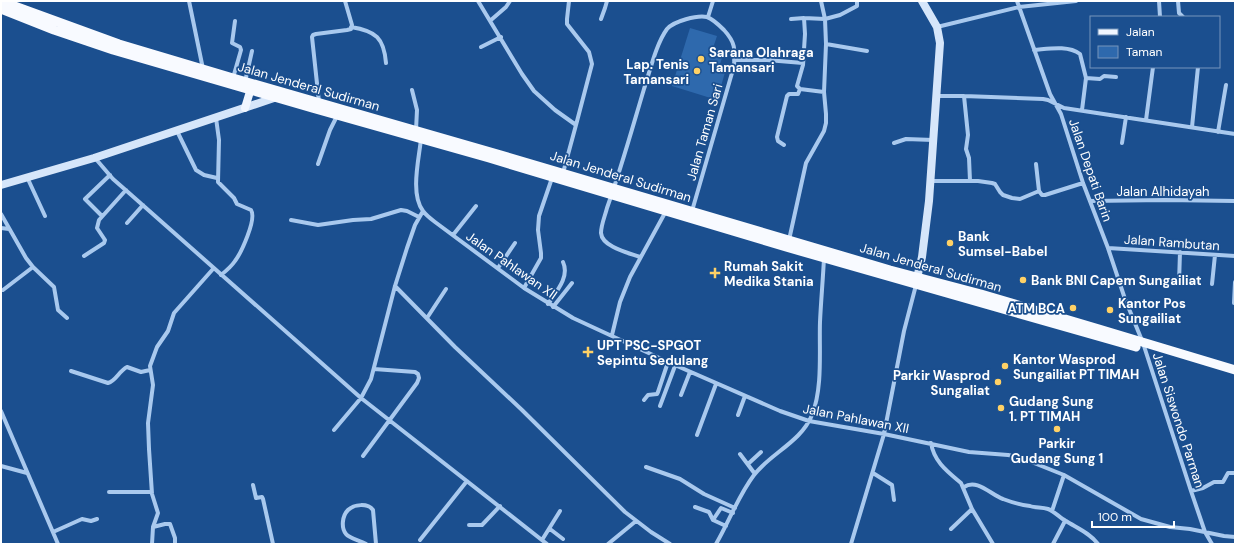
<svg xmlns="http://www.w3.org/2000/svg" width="1236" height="545" viewBox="0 0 1236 545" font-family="'DM Sans',sans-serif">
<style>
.green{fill:#2e69ad}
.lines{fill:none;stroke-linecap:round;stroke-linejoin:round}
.minor{stroke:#a9c9ee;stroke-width:4}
.secondary{stroke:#d6e6fa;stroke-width:8}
.primary{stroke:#f0f6ff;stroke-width:8}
.trunk{stroke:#f8faff;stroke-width:9}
.poi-dot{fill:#ffd166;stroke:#1b4f8f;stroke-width:1.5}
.labels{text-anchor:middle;stroke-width:3.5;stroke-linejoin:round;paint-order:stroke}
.poi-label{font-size:13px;font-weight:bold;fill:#fff;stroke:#1b4f8f;text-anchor:start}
.street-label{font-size:13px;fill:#fff;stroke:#1b4f8f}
</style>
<rect width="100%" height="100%" fill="#1b4f8f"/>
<path class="green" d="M690 28 717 36 713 48 724 52 719 67 726 69 717 100 672 86Z"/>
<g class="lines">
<path class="minor" d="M189 1 203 69
M478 1 522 74 534 91 555 110 576 125 563 173
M569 1 567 19V24L589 52 592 64 576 125
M1017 1 1050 94 1061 114 1083 183 1108 248 1125 299 1143 343 1191 491 1205 532 1212 544
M1159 1 1160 17
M1178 1 1179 13 1183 17
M708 17 713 1
M601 19 605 8 607 1
M791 19 804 18
M491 20 506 7 510 1
M351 27C376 31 384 38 386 63
M937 27 1019 7 1076 1
M826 44 867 51
M481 47 501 37
M1034 50C1048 49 1068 45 1080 54L1086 78 1082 110
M734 60H767L803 63
M233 78 241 50 240 47 232 43 235 21
M1086 78 1100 79 1104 76 1116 77
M245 82 252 51
M412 90 417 110 416 130
M824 92 800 89 797 86 803 65 805 34 804 18 825 19 840 15 857 6V1
M936 96H964L1043 99 1048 100 1064 108 1235 134
M964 96 968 135 966 149 969 158 970 181
M319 102 312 37 313 35 316 34 347 30 351 29 352 25 345 1
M216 118 219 140 218 182 234 198 237 204 251 210C257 219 241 253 235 261 231 267 226 271 221 275
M1146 120 1153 67
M1192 127 1198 67
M177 131 196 170 204 175 217 178
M1218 132 1226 85
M421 139C419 159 410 194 423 211 426 215 431 219 435 222L524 288 573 318 668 362 780 411 809 421 884 434 969 452 1008 455 1019 457 1064 475 1141 519 1170 527 1190 529 1224 536 1235 537
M894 143 906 139 933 140
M1122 143 1126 117
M784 145 778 141 777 137 787 96 789 94H798L800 89
M95 158 113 179 129 193 361 398 547 544
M318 164 330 130 337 116
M1036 164 1039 191 1042 195H1045L1083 183
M27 177 45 216
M930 181H978L992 183 995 184 1000 192 1003 195 1012 198 1020 199 1039 191
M1090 201 1165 200 1235 201
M1 214 26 258 33 267 54 287 58 310 67 318
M102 216 85 199 110 175
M291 220 318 225 353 220 371 219 401 210 407 211 419 217
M127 223 143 205
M1 228 9 229
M453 235 476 206
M789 240 806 163 824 131 826 123V114L824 92 826 44 825 19 821 1
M1108 248 1235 256
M84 256 104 243 105 240 97 228 99 220 126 190
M640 257C629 253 602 247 601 233 601 225 605 216 607 208 621 169 632 129 644 89 650 71 656 44 667 29 674 21 697 15 707 17 713 19 720 26 724 30 736 43 735 50 734 66L692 211
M498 268 515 243
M1179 283 1180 252
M1212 284 1215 255
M395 286 455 347 522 410 625 512 651 532 670 544
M524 288 541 258V253L538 230 539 216 552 178
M3 290 33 267
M1234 303 1235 282
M548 304C556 292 570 277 563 262
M553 307 572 283
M427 318 446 289
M612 335 620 302 630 277 666 211
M71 371 108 383C116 381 119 371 127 367L141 372 150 370
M681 395 690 372
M644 400 648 395 657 394 658 392 668 362
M660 406 675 366
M1 411 58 544
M738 415 745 396
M334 430 361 398 371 379 395 286 407 248 415 225 423 211
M697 435 716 384
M931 443C934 462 948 472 961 483L972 509 993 544
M740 454 755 474
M363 456 417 383 419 378 418 374 415 372 374 369
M748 464 761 452
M1 466 27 473
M646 467 680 479 704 494 735 508
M873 473 892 485 894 500
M253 485 256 498 262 497 263 499 273 544
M964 487C977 478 991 495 1003 499 1011 502 1021 505 1030 506 1035 508 1042 507 1048 509 1054 511 1060 518 1066 521 1077 528 1090 533 1098 544
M1191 491 1203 488 1214 482H1223L1228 473H1235
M109 492H152
M695 507 709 512 713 520 726 526
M1052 511 1064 475
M713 520 721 508 733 513
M469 525H482L500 506
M153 527 165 524H170L175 538V544
M550 529 563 539
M951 529 972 509
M53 532 82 519 91 521 97 519
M420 540 467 481
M542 540 560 511
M152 544 153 527 158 513 152 494 149 449 148 423 153 385 150 366 157 347 168 331 174 313 213 269
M366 544C360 540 350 539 346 534 341 528 342 516 348 510 354 504 368 503 373 510L376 544
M608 544 636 521
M716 544C729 522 738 496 754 475 771 453 801 442 812 415 823 387 819 350 820 322 821 300 823 279 824 258
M851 544 884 434 904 331 916 285
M1053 544 1065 521"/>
<path class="secondary" d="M1 185 94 158 274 98
M916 282 922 257 929 201 940 43 937 27 922 1"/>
<path class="primary" d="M245 108 252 85"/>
<path class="trunk" d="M1 1 119 44 233 78 501 155 890 270 981 294 1099 329 1235 370
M1 9 54 30 113 50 312 108 489 158 786 247 1136 347"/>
</g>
<g class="poi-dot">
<circle cx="701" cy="59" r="4"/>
<circle cx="697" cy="71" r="4"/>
<circle cx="950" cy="243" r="4"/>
<path d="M713 267h4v4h4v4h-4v4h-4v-4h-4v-4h4z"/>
<circle cx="1023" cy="280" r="4"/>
<circle cx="1073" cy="308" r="4"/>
<circle cx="1110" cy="310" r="4"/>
<path d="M586 346h4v4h4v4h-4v4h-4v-4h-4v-4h4z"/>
<circle cx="1005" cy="366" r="4"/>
<circle cx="998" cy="382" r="4"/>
<circle cx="1001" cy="408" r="4"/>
<circle cx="1057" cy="429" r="4"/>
</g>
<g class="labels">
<g class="poi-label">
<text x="709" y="57">Sarana Olahraga<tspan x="709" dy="15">Tamansari</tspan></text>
<text x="689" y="69" text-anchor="end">Lap. Tenis<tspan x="689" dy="15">Tamansari</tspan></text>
<text x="958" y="241">Bank<tspan x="958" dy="15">Sumsel-Babel</tspan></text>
<text x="724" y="271">Rumah Sakit<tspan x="724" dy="15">Medika Stania</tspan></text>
<text x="1031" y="285">Bank BNI Capem Sungailiat</text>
<text x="1118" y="308">Kantor Pos<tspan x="1118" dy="15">Sungailiat</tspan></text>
<text x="1065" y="313" text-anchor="end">ATM BCA</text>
<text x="597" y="350">UPT PSC-SPGOT<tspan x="597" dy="15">Sepintu Sedulang</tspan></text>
<text x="1013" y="364">Kantor Wasprod<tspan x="1013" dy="15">Sungailiat PT TIMAH</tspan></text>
<text x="990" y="380" text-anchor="end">Parkir Wasprod<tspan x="990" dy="15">Sungaliat</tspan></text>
<text x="1009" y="406">Gudang Sung<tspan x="1009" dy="15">1. PT TIMAH</tspan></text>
<text x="1057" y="448" text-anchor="middle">Parkir<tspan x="1057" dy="15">Gudang Sung 1</tspan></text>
</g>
<g class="street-label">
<text transform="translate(309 86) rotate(16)" y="5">Jalan Jenderal Sudirman</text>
<text transform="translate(704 132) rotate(-74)" y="5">Jalan Taman Sari</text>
<text transform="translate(1091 170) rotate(71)" y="5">Jalan Depati Barin</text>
<text transform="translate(621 176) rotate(17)" y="5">Jalan Jenderal Sudirman</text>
<text x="1163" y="196">Jalan Alhidayah</text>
<text transform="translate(1172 242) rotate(4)" y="5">Jalan Rambutan</text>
<text transform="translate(512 265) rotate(35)" y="5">Jalan Pahlawan XII</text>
<text transform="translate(931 267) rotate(16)" y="5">Jalan Jenderal Sudirman</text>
<text transform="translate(856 418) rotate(11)" y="5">Jalan Pahlawan XII</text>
<text transform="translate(1179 420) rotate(72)" y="5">Jalan Siswondo Parman</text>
</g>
</g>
<rect width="1236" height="545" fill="none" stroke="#ffffff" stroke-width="4"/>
<rect x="1090" y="16" width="130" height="52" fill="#1b4f8f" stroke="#7695bc"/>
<rect x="1098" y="29" width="20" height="6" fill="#f0f6ff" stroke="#7695bc"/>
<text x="1126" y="36" font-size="12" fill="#ffffff">Jalan</text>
<rect x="1098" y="46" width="20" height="12" fill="#2e69ad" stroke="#7695bc"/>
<text x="1126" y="56" font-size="12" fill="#ffffff">Taman</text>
<path d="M1092 521v6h82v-6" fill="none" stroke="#ffffff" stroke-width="2"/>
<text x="1098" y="521" font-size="12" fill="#ffffff" stroke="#1b4f8f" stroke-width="3" paint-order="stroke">100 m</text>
</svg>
